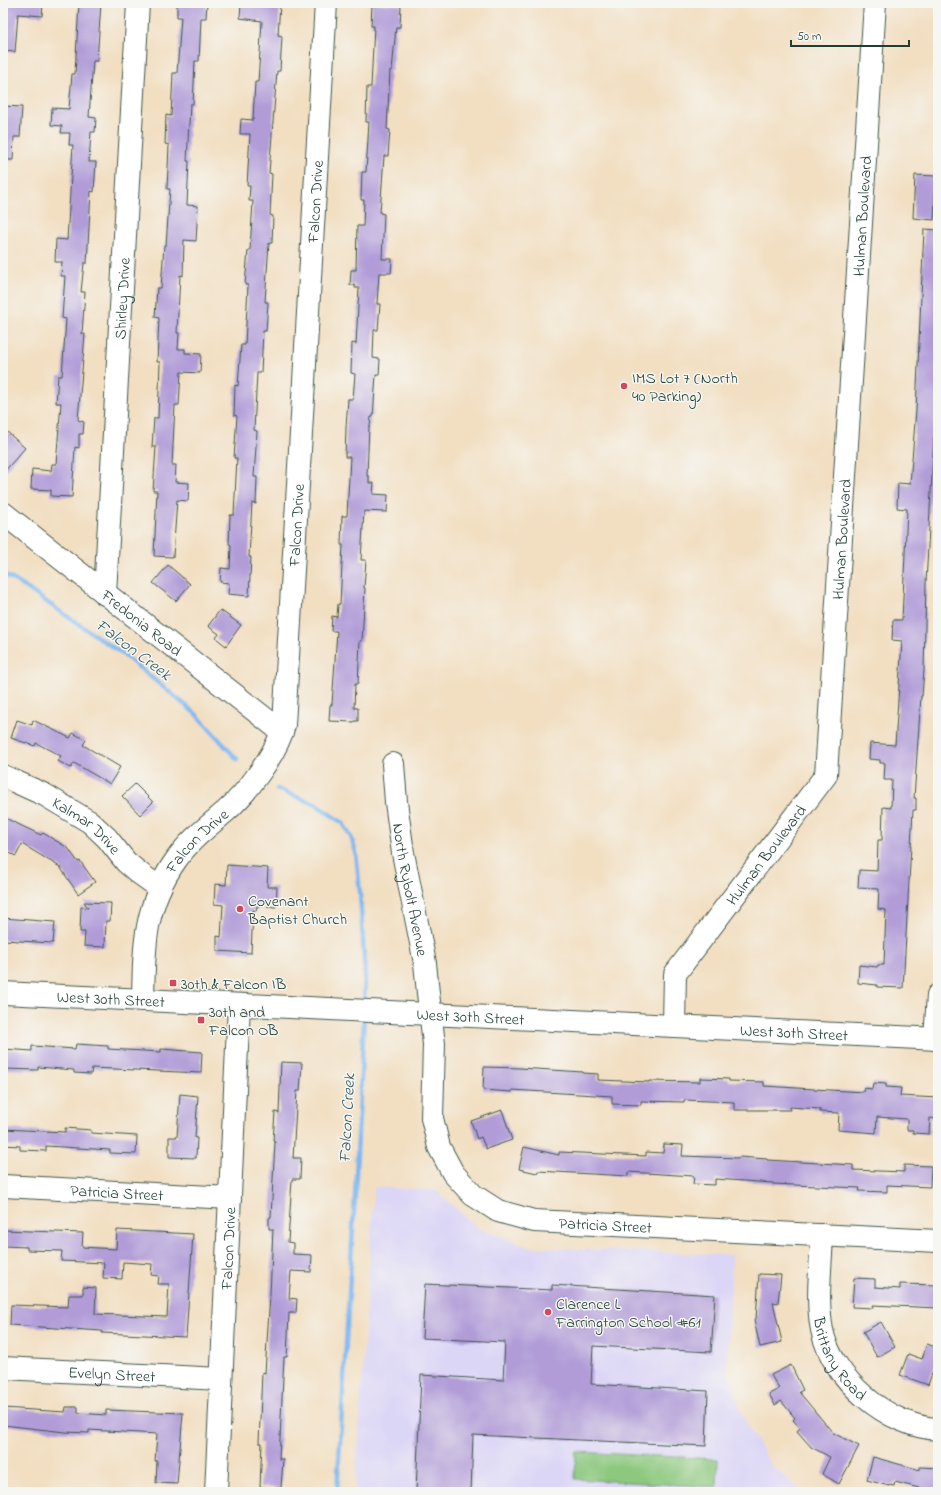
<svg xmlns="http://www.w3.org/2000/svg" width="941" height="1495" viewBox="0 0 941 1495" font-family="'Indie Flower',sans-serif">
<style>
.built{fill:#dcd6f6}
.green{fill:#8cc87e;stroke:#568259}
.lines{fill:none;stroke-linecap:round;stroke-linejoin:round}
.stream{stroke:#80b8f0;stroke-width:4.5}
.building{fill:#b19cd8}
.minor-casing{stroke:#3f5549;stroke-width:24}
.major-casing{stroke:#3f5549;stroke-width:24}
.minor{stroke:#fff;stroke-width:22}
.major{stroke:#fff;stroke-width:22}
.poi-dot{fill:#d1495b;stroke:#f6f6f2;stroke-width:1.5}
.labels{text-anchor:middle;stroke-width:3;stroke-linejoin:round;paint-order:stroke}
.street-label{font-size:16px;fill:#1f3d34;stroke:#f6f6f2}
.poi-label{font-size:16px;fill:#1f3d34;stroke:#f6f6f2;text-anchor:start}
.water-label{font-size:17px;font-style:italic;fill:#375c63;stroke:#f6f6f2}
</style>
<rect width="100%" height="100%" fill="#f6f6f2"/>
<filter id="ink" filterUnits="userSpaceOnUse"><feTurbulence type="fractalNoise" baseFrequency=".025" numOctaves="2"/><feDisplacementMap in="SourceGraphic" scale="8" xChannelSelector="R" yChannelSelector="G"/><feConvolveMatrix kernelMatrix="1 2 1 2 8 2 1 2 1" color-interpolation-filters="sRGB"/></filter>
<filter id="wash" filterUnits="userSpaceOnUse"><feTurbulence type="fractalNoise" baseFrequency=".012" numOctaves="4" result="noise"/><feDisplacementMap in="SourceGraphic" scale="16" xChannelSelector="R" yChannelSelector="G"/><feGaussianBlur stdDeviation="0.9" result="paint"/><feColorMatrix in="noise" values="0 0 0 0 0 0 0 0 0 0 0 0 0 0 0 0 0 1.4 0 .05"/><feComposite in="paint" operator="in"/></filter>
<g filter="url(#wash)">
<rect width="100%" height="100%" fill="#f2dfc2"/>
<path class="built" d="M374 1187 435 1190 478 1228 530 1247 732 1255 727 1368 744 1419 771 1465 803 1492H355Z"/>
<path class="green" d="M576 1452 718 1459 717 1487 575 1479Z"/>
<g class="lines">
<path class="stream" d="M3 574 16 581 124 655 195 713 237 759
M277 789 315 804 343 823 351 837 356 852 360 892 365 976 364 1005
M337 1492 355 1194 364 1016"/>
</g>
<g id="blocks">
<path class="building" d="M3 3H43L42 16 18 14 15 52 3 51Z
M79 3H101L97 61H93L89 117 96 118 95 132H91L89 162H96L94 192 91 191 87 263H84L81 292H85L82 334H85L78 420 84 422 83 434H79V448L75 447 72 497 51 496V490L31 489 32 469 51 471 52 464H56L61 403H56L58 376H62L66 319 62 318 65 276H61L62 262H55L56 239 67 240 73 145H69L70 133H61L62 126 51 125 52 108 69 109 72 74H75Z
M177 3H207L206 18H201L199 61H195L193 104H190L187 161H189L187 205 198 206 196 241 184 240 183 276 180 275 177 333H179L178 349H185V353L201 354 200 373 181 372 179 405H175L172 465H176L175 482 189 483 188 501 177 500 173 557 154 556 157 491H153L156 447H152L154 418H158L160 362H157L159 318 155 317 157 288H161L164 245H166L170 189H167L169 145 165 144 166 115 171 116 173 73H177L181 17H177Z
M241 3H280L278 35 282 36 280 71H277L269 173 272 174 270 215 273 216 272 243H269L265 302H268L266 331H263L261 373H257L254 430 257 431 254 477H257L256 504 252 503 249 557H251L249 596 228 594 229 583 220 582 221 568 230 569 231 545 229 544 230 515H234L237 458H234L237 416 234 415 235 385 238 386 241 345H245L248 285H245L248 250H250L253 201H249L250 186H247L250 134H240L241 119 253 120 255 82H258L262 21 240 18Z
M372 3 401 5 400 27H396L392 71 390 70 387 129 390 130 388 156H384L380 213 384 214 382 259H392L391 273H379L377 304H380L378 330H374L373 358 380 359 379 375H376L373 417H371L370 426H369L367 476H369V483H374L373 494 388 495 387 512 364 511 361 560H366L364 588H365L362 641H360L358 684H355L354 708H358V721H354V722L329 721 330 705H332L337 631H331L332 616 337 617 338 604H340L343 545H341L342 516H347L350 457H345L346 427 348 399H353L355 374 351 373 352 343 356 344 359 288H355V285H350L351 270H356L357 226H363L364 200H361L362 172H366L369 122H366L367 87H371L374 26H371Z
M3 106 22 107 20 137H14L13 160H3Z
M915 175 936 176 934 220 913 218Z
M924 229 938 230V393L936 437H934L926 583 924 670 922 696H921L914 798H916V810H913L903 988 877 987V985L858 983 859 965 877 967 878 965H884L886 910 878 909 879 889 858 888 859 870 877 871 878 840H882L883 807 891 808 892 780H884L885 763H880V760L869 759 870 743 895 745 902 641 892 640 893 620H902L907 509 897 508 898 483 910 484 916 410Z
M3 428 25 448 3 473Z
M168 565 190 584 176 601 153 583Z
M220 610 241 625 226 646 216 638 219 634 208 626Z
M17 720 32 725 33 720 70 738 73 733 86 740 83 745 120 767 110 784 74 763 71 768 58 761 61 756 36 743 35 746 11 738Z
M135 784 153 802 140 815 122 796Z
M3 817 41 835 43 833 68 848 78 862 80 861 95 882 78 894 60 867 22 844 16 856 3 850Z
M227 865 268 868 267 887H277L276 907 257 906 256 911 253 910 251 953 217 951V936L221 937 223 905 214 904 215 884 226 885Z
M84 902 111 903 110 921H106L105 947 84 946 85 932H80L81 907 88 908Z
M3 918 55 922 53 943 3 940Z
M76 1044 108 1046V1049L161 1052V1049L202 1052 201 1073 92 1068 91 1074 74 1073V1070L38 1067V1070L3 1069V1049L32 1051V1046L75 1049Z
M281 1062 302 1063 300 1091H297L293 1158H301L300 1179H292L288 1242 293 1243V1254L312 1255 311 1272 291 1271 289 1298 297 1299 296 1313H289L287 1357H284L279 1459H283L281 1488 260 1487 262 1443H259L262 1372 265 1373 270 1295 273 1229H269V1218L271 1217 275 1142 273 1141 275 1112 279 1113Z
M484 1067 520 1068 583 1072V1073L598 1074V1080L649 1082V1081L700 1082V1078L729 1079V1081L764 1082V1086L863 1092 864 1088 872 1089 873 1083 886 1084V1087L901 1088 900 1096 938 1098V1119L930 1118 929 1134 913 1133V1130H907V1119L877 1117 876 1133 838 1130 839 1113 820 1112V1109L790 1107V1110H734V1102L684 1100V1102L641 1101V1105L612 1104V1096L512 1090V1092L483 1090Z
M180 1094 198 1096 195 1138H197L196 1158 169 1157V1137H177Z
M502 1110 512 1140 486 1149 481 1137 477 1139 471 1121Z
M65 1128 91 1130V1133L137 1136 136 1154 110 1153V1150L46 1146V1151L20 1150V1146L3 1145V1129L65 1132Z
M664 1144 683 1145 682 1156 739 1158V1157L767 1159V1160L853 1165V1170L904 1172V1165L931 1166 930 1187 887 1185V1192L859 1191 860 1188 773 1184V1183L715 1179V1185L693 1184 694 1176 628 1172V1176L538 1171 537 1173 519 1169 524 1147 559 1155V1152L646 1156V1152L663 1153Z
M3 1230 83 1233 82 1247 116 1249 117 1230 193 1234 186 1337 102 1333V1331L10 1325 11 1305 68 1307 69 1295H83V1287L96 1288 95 1314 167 1317 169 1284H158L159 1276 151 1275 152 1264 123 1262 122 1279 103 1278 104 1263 61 1261 62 1251 27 1250V1247L3 1246Z
M759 1274 781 1275 778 1303 773 1302 782 1342 760 1347 754 1320 756 1319Z
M854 1278 875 1279V1287L900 1289V1284L938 1285V1308L872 1305 873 1308 852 1307Z
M425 1284 552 1290V1285L715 1295 711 1352 593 1346 591 1384 708 1391 706 1446 473 1435 471 1492H416L421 1375 503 1380 505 1342 422 1338Z
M881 1322 895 1347 877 1357 863 1332Z
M927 1344 938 1348V1356L928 1385 900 1375 908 1354 922 1359Z
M791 1365 803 1390 799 1392 833 1433 859 1446 839 1484 822 1474 830 1457 811 1447 797 1431 800 1428 793 1420 795 1418 781 1401 775 1405 769 1394 779 1389 771 1375Z
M66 1407H78V1413L106 1415V1410L183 1413 177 1484 156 1483 157 1461H155L157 1434 89 1430V1433L65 1432 3 1425V1408L65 1412Z
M873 1457 920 1470V1467L938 1468V1490L923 1489 895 1482 894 1486 889 1485V1486L867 1480Z"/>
</g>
</g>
<g filter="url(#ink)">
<use href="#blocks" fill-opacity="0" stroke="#3f5549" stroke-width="1"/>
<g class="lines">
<g class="minor-casing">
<g id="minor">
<path id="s1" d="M3 513 282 732"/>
<path id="s2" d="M105 594 138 3"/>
<path id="s3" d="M393 764 396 802 403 853 425 963 428 993 434 1044 432 1118 439 1147 453 1173 473 1195 498 1211 534 1221 938 1241"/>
<path id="s4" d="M3 776 45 795 90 822 107 838 126 862 139 873 160 888"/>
<path id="s5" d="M143 1000C144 947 144 905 176 860 189 841 207 827 225 812 247 793 277 753 284 725L326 3"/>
<path id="s6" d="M674 1025 675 974 826 775 875 3"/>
<path d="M935 1039 938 995"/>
<path id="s7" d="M3 1186 230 1198"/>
<path id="s8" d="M822 1235C821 1266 816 1299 822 1330 832 1379 888 1427 938 1429"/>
<path id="s9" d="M3 1368 221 1379"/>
<path id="s10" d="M216 1492 239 1005"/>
</g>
</g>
<g class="major-casing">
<g id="major">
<path id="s11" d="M3 993 938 1039"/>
</g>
</g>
<use href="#minor" class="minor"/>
<use href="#major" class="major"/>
</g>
</g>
<g class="poi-dot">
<circle cx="624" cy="386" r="4"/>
<circle cx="240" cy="909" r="4"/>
<rect x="169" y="979" width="8" height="8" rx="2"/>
<rect x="197" y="1016" width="8" height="8" rx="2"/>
<circle cx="548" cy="1312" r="4"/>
</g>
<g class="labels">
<g class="street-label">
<text dy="6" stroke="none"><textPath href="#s5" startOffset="846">Falcon Drive</textPath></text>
<text dy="6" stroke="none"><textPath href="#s6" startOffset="861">Hulman Boulevard</textPath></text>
<text dy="6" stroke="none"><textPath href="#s2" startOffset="296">Shirley Drive</textPath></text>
<text dy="6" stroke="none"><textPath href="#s5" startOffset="522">Falcon Drive</textPath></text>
<text dy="6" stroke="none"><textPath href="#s6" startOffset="537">Hulman Boulevard</textPath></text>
<text dy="6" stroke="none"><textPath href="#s1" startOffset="177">Fredonia Road</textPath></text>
<text dy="6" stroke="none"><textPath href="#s4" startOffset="98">Kalmar Drive</textPath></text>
<text dy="6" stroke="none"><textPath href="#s5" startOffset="175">Falcon Drive</textPath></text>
<text dy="6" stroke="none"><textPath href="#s6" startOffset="201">Hulman Boulevard</textPath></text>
<text dy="6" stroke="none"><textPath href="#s3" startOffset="127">North Rybolt Avenue</textPath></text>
<text dy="6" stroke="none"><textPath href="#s11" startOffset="108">West 30th Street</textPath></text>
<text dy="6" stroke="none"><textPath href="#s11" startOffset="468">West 30th Street</textPath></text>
<text dy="6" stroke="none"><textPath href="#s11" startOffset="792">West 30th Street</textPath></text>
<text dy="6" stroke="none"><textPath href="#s7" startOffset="114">Patricia Street</textPath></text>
<text dy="6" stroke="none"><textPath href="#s3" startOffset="585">Patricia Street</textPath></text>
<text dy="6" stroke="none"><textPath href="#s10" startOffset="244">Falcon Drive</textPath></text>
<text dy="6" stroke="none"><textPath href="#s8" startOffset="129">Brittany Road</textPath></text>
<text dy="6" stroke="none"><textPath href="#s9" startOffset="109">Evelyn Street</textPath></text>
</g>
<g class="poi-label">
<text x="632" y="383">IMS Lot 7 (North<tspan x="632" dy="18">40 Parking)</tspan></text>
<text x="248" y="906">Covenant<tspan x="248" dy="18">Baptist Church</tspan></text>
<text x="181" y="989">30th &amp; Falcon IB</text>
<text x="209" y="1017">30th and<tspan x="209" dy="18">Falcon OB</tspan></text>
<text x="556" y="1309">Clarence L<tspan x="556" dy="18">Farrington School #61</tspan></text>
</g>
<g class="water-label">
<text transform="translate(134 649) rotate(37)" y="6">Falcon Creek</text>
<text transform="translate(346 1118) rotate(-87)" y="6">Falcon Creek</text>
</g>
</g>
<rect width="941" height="1495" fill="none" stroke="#f6f6f2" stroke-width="16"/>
<path d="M791 40v6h118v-6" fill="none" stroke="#1f3d34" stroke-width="2"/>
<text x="797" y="40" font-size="12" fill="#1f3d34" stroke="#f6f6f2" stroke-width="3" paint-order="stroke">50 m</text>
</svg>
